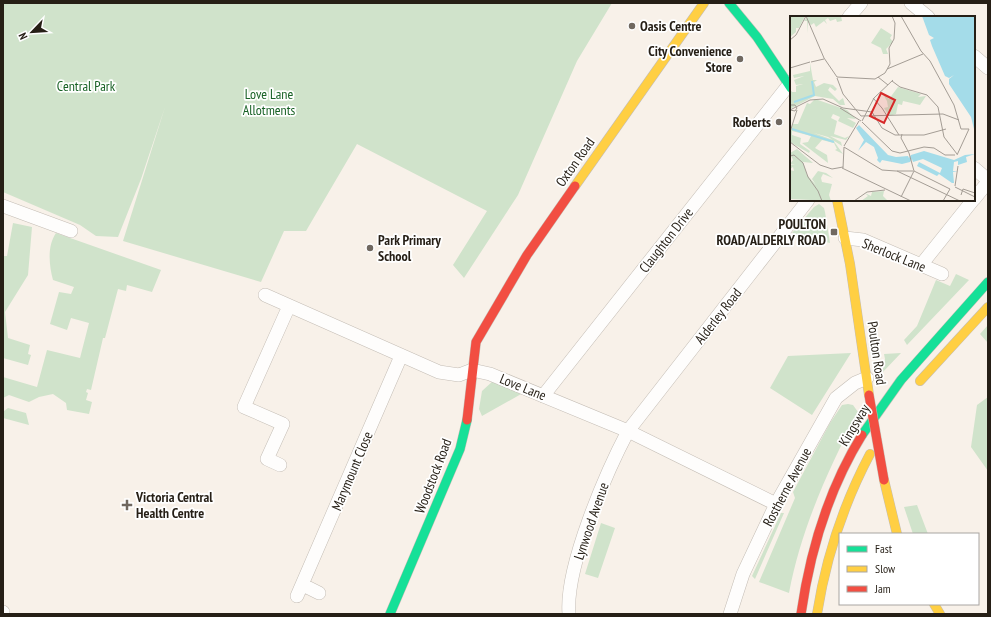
<svg xmlns="http://www.w3.org/2000/svg" width="991" height="617" viewBox="0 0 991 617" font-family="'PT Sans Narrow',sans-serif">
<style>
.green{fill:#d0e3cb}
.lines{fill:none;stroke-linecap:round;stroke-linejoin:round}
.street-casing{stroke:#c4bdb5;stroke-width:14}
.fast-casing{stroke:#c4bdb5;stroke-width:10}
.slow-casing{stroke:#c4bdb5;stroke-width:10}
.jam-casing{stroke:#c4bdb5;stroke-width:10}
.street{stroke:#fefdfc;stroke-width:13}
.fast{stroke:#16e098;stroke-width:9}
.slow{stroke:#ffcf43;stroke-width:9}
.jam{stroke:#f24e42;stroke-width:9}
.jam-bridge-casing{stroke:#c4bdb5;stroke-width:10;stroke-linecap:butt}
.jam-bridge{stroke:#f24e42;stroke-width:9}
.poi-dot{fill:#706860;stroke:#fff;stroke-width:1.5}
.labels{text-anchor:middle;stroke-width:3.5;stroke-linejoin:round;paint-order:stroke}
.poi-label{font-size:14px;font-weight:bold;fill:#261f16;stroke:#fff;text-anchor:start}
.park-label{font-size:14px;fill:#196226;stroke:#fff}
.street-label{font-size:14px;fill:#261f16;stroke:#fff}
.inset-river{fill:none;stroke:#a4dce9;stroke-width:2}
.inset-road{fill:none;stroke:#a49d95;stroke-width:1}
.view{fill:#d62828;fill-opacity:0.15;stroke:#d62828;stroke-width:2}
.inset-edge{fill:none;stroke:#261f16;stroke-width:2}
</style>
<rect width="100%" height="100%" fill="#f8f1e9"/>
<path class="green" d="M3 3H612L577 61 518 195 464 278 453 265 487 211 357 144 306 231H284L261 282 123 241 165 107 141 179 118 237 96 236 80 225 3 192Z
M819 204 824 208 825 212 830 243 792 233 814 207Z
M13 223 32 227 28 275 5 312 8 338 30 345 28 354 31 355 28 365 3 358V256H7Z
M56 233 161 270 152 292 127 285 126 291 118 289 105 338H103L91 390 87 389 86 392 88 393 86 400 92 402 89 414 67 410 66 403 53 394 39 397 29 402 9 395 3 398V377L37 387 47 350 80 358 89 323 71 318 67 330 50 324 59 292 71 294 74 287 53 280C49 265 47 246 56 233Z
M956 274 969 280 907 345 904 340 917 326 936 280 950 286Z
M988 325V343L980 334Z
M851 353 812 415 770 388 788 356Z
M901 353 882 373 885 359 884 354Z
M494 380 530 389 482 416 479 409 482 391Z
M988 397V471L971 447 977 405Z
M848 404 853 405 858 412C828 470 801 529 789 593L759 582 795 498 793 492 830 423 842 405Z
M8 408 26 413 29 425 3 418 4 411Z
M917 505 928 534H913L904 507Z
M781 513H784L755 579 752 576Z
M601 523 615 528 598 578 585 574Z"/>
<g class="lines">
<g class="street-casing">
<path id="street" d="M911 3 928 17
M849 17 861 3
M974 56 988 68
M974 168 988 180
M974 199 988 182
M3 206 71 231
M845 238 863 240 942 274
M921 265 973 200
M265 295 439 372 459 375 472 370 490 374 628 431 776 504
M543 396 791 82
M280 465 267 459 283 424 244 407 289 306
M303 585 319 593
M297 596 401 356
M3 612V614
M569 614C565 567 606 473 628 431L808 200
M730 614 743 574 776 504 836 398 855 383 867 378"/>
</g>
<g class="fast-casing">
<path id="fast" d="M729 3 757 37 791 88
M862 435 901 380 988 282
M390 614 460 449 467 420"/>
</g>
<g class="slow-casing">
<path id="slow" d="M575 186 704 3
M837 200 850 264 869 395
M920 381 988 307
M884 480 897 534
M934 604 940 614
M817 614C826 557 843 505 870 454"/>
</g>
<g class="jam-casing">
<path id="jam" d="M467 420 476 342 527 255 575 186
M801 614C810 551 828 490 862 435"/>
</g>
<use href="#street" class="street"/>
<use href="#fast" class="fast"/>
<use href="#slow" class="slow"/>
<use href="#jam" class="jam"/>
<g class="jam-bridge-casing">
<path id="jam-bridge" d="M869 395 884 480"/>
</g>
<use href="#jam-bridge" class="jam-bridge"/>
</g>
<g class="poi-dot">
<circle cx="632" cy="26" r="4"/>
<circle cx="740" cy="59" r="4"/>
<circle cx="779" cy="122" r="4"/>
<rect x="830" y="228" width="8" height="8" rx="2"/>
<circle cx="370" cy="248" r="4"/>
<path d="M125 499h4v4h4v4h-4v4h-4v-4h-4v-4h4z"/>
</g>
<g class="labels">
<g class="poi-label">
<text x="640" y="31">Oasis Centre</text>
<text x="732" y="56" text-anchor="end">City Convenience<tspan x="732" dy="16">Store</tspan></text>
<text x="771" y="127" text-anchor="end">Roberts</text>
<text x="826" y="229" text-anchor="end">POULTON<tspan x="826" dy="16">ROAD/ALDERLY ROAD</tspan></text>
<text x="378" y="245">Park Primary<tspan x="378" dy="16">School</tspan></text>
<text x="136" y="502">Victoria Central<tspan x="136" dy="16">Health Centre</tspan></text>
</g>
<g class="park-label">
<text x="86" y="91">Central Park</text>
<text x="269" y="99">Love Lane<tspan x="269" dy="16">Allotments</tspan></text>
</g>
<g class="street-label">
<text transform="translate(575 162) rotate(-55)" y="5">Oxton Road</text>
<text transform="translate(666 240) rotate(-52)" y="5">Claughton Drive</text>
<text transform="translate(894 255) rotate(22)" y="5">Sherlock Lane</text>
<text transform="translate(718 316) rotate(-52)" y="5">Alderley Road</text>
<text transform="translate(877 353) rotate(82)" y="5">Poulton Road</text>
<text transform="translate(523 387) rotate(22)" y="5">Love Lane</text>
<text transform="translate(854 425) rotate(-59)" y="5">Kingsway</text>
<text transform="translate(352 471) rotate(-67)" y="5">Marymount Close</text>
<text transform="translate(433 476) rotate(-69)" y="5">Woodstock Road</text>
<text transform="translate(787 487) rotate(-62)" y="5">Rostherne Avenue</text>
<text transform="translate(591 521) rotate(-71)" y="5">Lynwood Avenue</text>
</g>
</g>
<g transform="translate(790 16)">
<rect width="185" height="185" fill="#f8f1e9"/>
<path d="M0 0H15L9 12H6V16L0 21ZM18 0H51L52 5 47 6 46 3 40 5 38 2 35 4 37 8 34 5 26 11 24 7 21 9 18 6V17L17 5H14ZM91 12 102 19 100 22 103 26 96 33 98 38H93L91 32 81 27ZM20 47 23 64H27L24 66 26 71 34 67 43 69 47 73 45 75 40 71 38 74 49 85 53 82 55 89H50L43 83 25 80 0 93V73L2 76H6V70L13 68 6 69 4 64 14 60 4 62 3 59 20 55ZM108 71 131 78 128 81 136 80 130 89 113 85 112 89 108 88 106 98 99 100 94 92 98 91 97 85 91 75 99 83ZM25 83 57 94 66 103 57 102 66 107 63 112 48 105 50 101 43 98 41 102 47 105 44 118 55 122 59 120 56 124 40 120 51 126 52 130 38 121 24 117 43 124 53 138 45 134 47 133 44 127 32 124 25 132 37 139 38 147 12 127 18 126 21 120 2 115V119L11 122 10 128 20 135 19 137 0 126V116L3 108H8L17 87 20 88ZM7 133 23 147 13 146 17 159 26 169 22 163 28 155 36 157 43 162 33 158 31 162 32 166 42 168 39 179 41 185 1 183 0 185V154L4 155 5 152 4 155 3 151 0 153V149H5L0 148 3 144 0 137ZM94 175 93 180 98 185H71L78 180 75 177 81 180 82 176Z" fill="#d0e3cb"/>
<path d="M132 0H185V117L181 101 159 68V63L164 59 159 62 155 60 142 30 140 24 144 22 139 19ZM69 109 98 139 106 141 118 140 119 142 121 139 134 135 164 144 175 139 185 138 176 141 177 146 168 149V145L164 146 163 155H168L163 156 164 167H162L149 158 147 160 127 150 129 146 150 157 152 152 133 143 123 146 122 143 120 146 112 148 92 144 90 147 87 144 88 142 84 131 76 126 68 135 74 124 66 112Z" fill="#a4dce9"/>
<path class="inset-river" d="M4 86 24 79 22 65M2 113 44 126"/>
<path class="inset-road" d="M16 0 34 42 47 61M111 0 131 35 140 45 164 89 171 113H179M0 24 6 19 16 0M21 46 34 43M0 52 20 46M97 53 133 38M47 61 85 63 95 57 100 48 99 32 104 23 105 7 102 0M88 61 98 69M47 62 53 78 71 100 153 98 169 104M102 65 110 71 137 79 148 91 154 121 167 138M83 82 92 92 109 119M0 89H5L7 92 5 95 0 94M50 92 71 105M0 94 20 84 33 83 53 92 82 96 92 112 105 119H134M72 105 84 82 103 64M72 106 102 135 110 137 134 131 144 132 155 139H165M0 116 7 94M112 118 111 122 119 137 124 155M134 119 156 113M0 126 30 149 42 153 53 151M54 130 69 105M54 131 92 154 106 155M167 139 179 113M0 140 4 139 13 147 18 161 28 175 32 185M52 152 121 185M53 152 54 131M106 155H123M107 155 170 185M124 155 160 173M165 170 168 150M165 171 185 181M171 179 173 173 185 177M111 181 124 155M64 185 77 176 95 174M153 185 160 173"/>
<path class="view" d="M91 77 105 84 94 107 80 100Z"/>
<rect width="185" height="185" class="inset-edge"/>
</g>
<rect width="991" height="617" fill="none" stroke="#261f16" stroke-width="8"/>
<rect x="839" y="533" width="140" height="72" fill="#ffffff" stroke="#a8a5a2"/>
<rect x="847" y="546" width="20" height="6" fill="#16e098" stroke="#a8a5a2"/>
<text x="875" y="553" font-size="12" fill="#261f16">Fast</text>
<rect x="847" y="566" width="20" height="6" fill="#ffcf43" stroke="#a8a5a2"/>
<text x="875" y="573" font-size="12" fill="#261f16">Slow</text>
<rect x="847" y="586" width="20" height="6" fill="#f24e42" stroke="#a8a5a2"/>
<text x="875" y="593" font-size="12" fill="#261f16">Jam</text>
<g transform="translate(32 32) rotate(245)" stroke="#ffffff" stroke-width="3" paint-order="stroke">
<path d="M0-3L7 15L0 10L-7 15Z" fill="#261f16"/>
<text y="-6" font-size="11" font-weight="bold" text-anchor="middle" fill="#261f16">N</text>
</g>
</svg>
